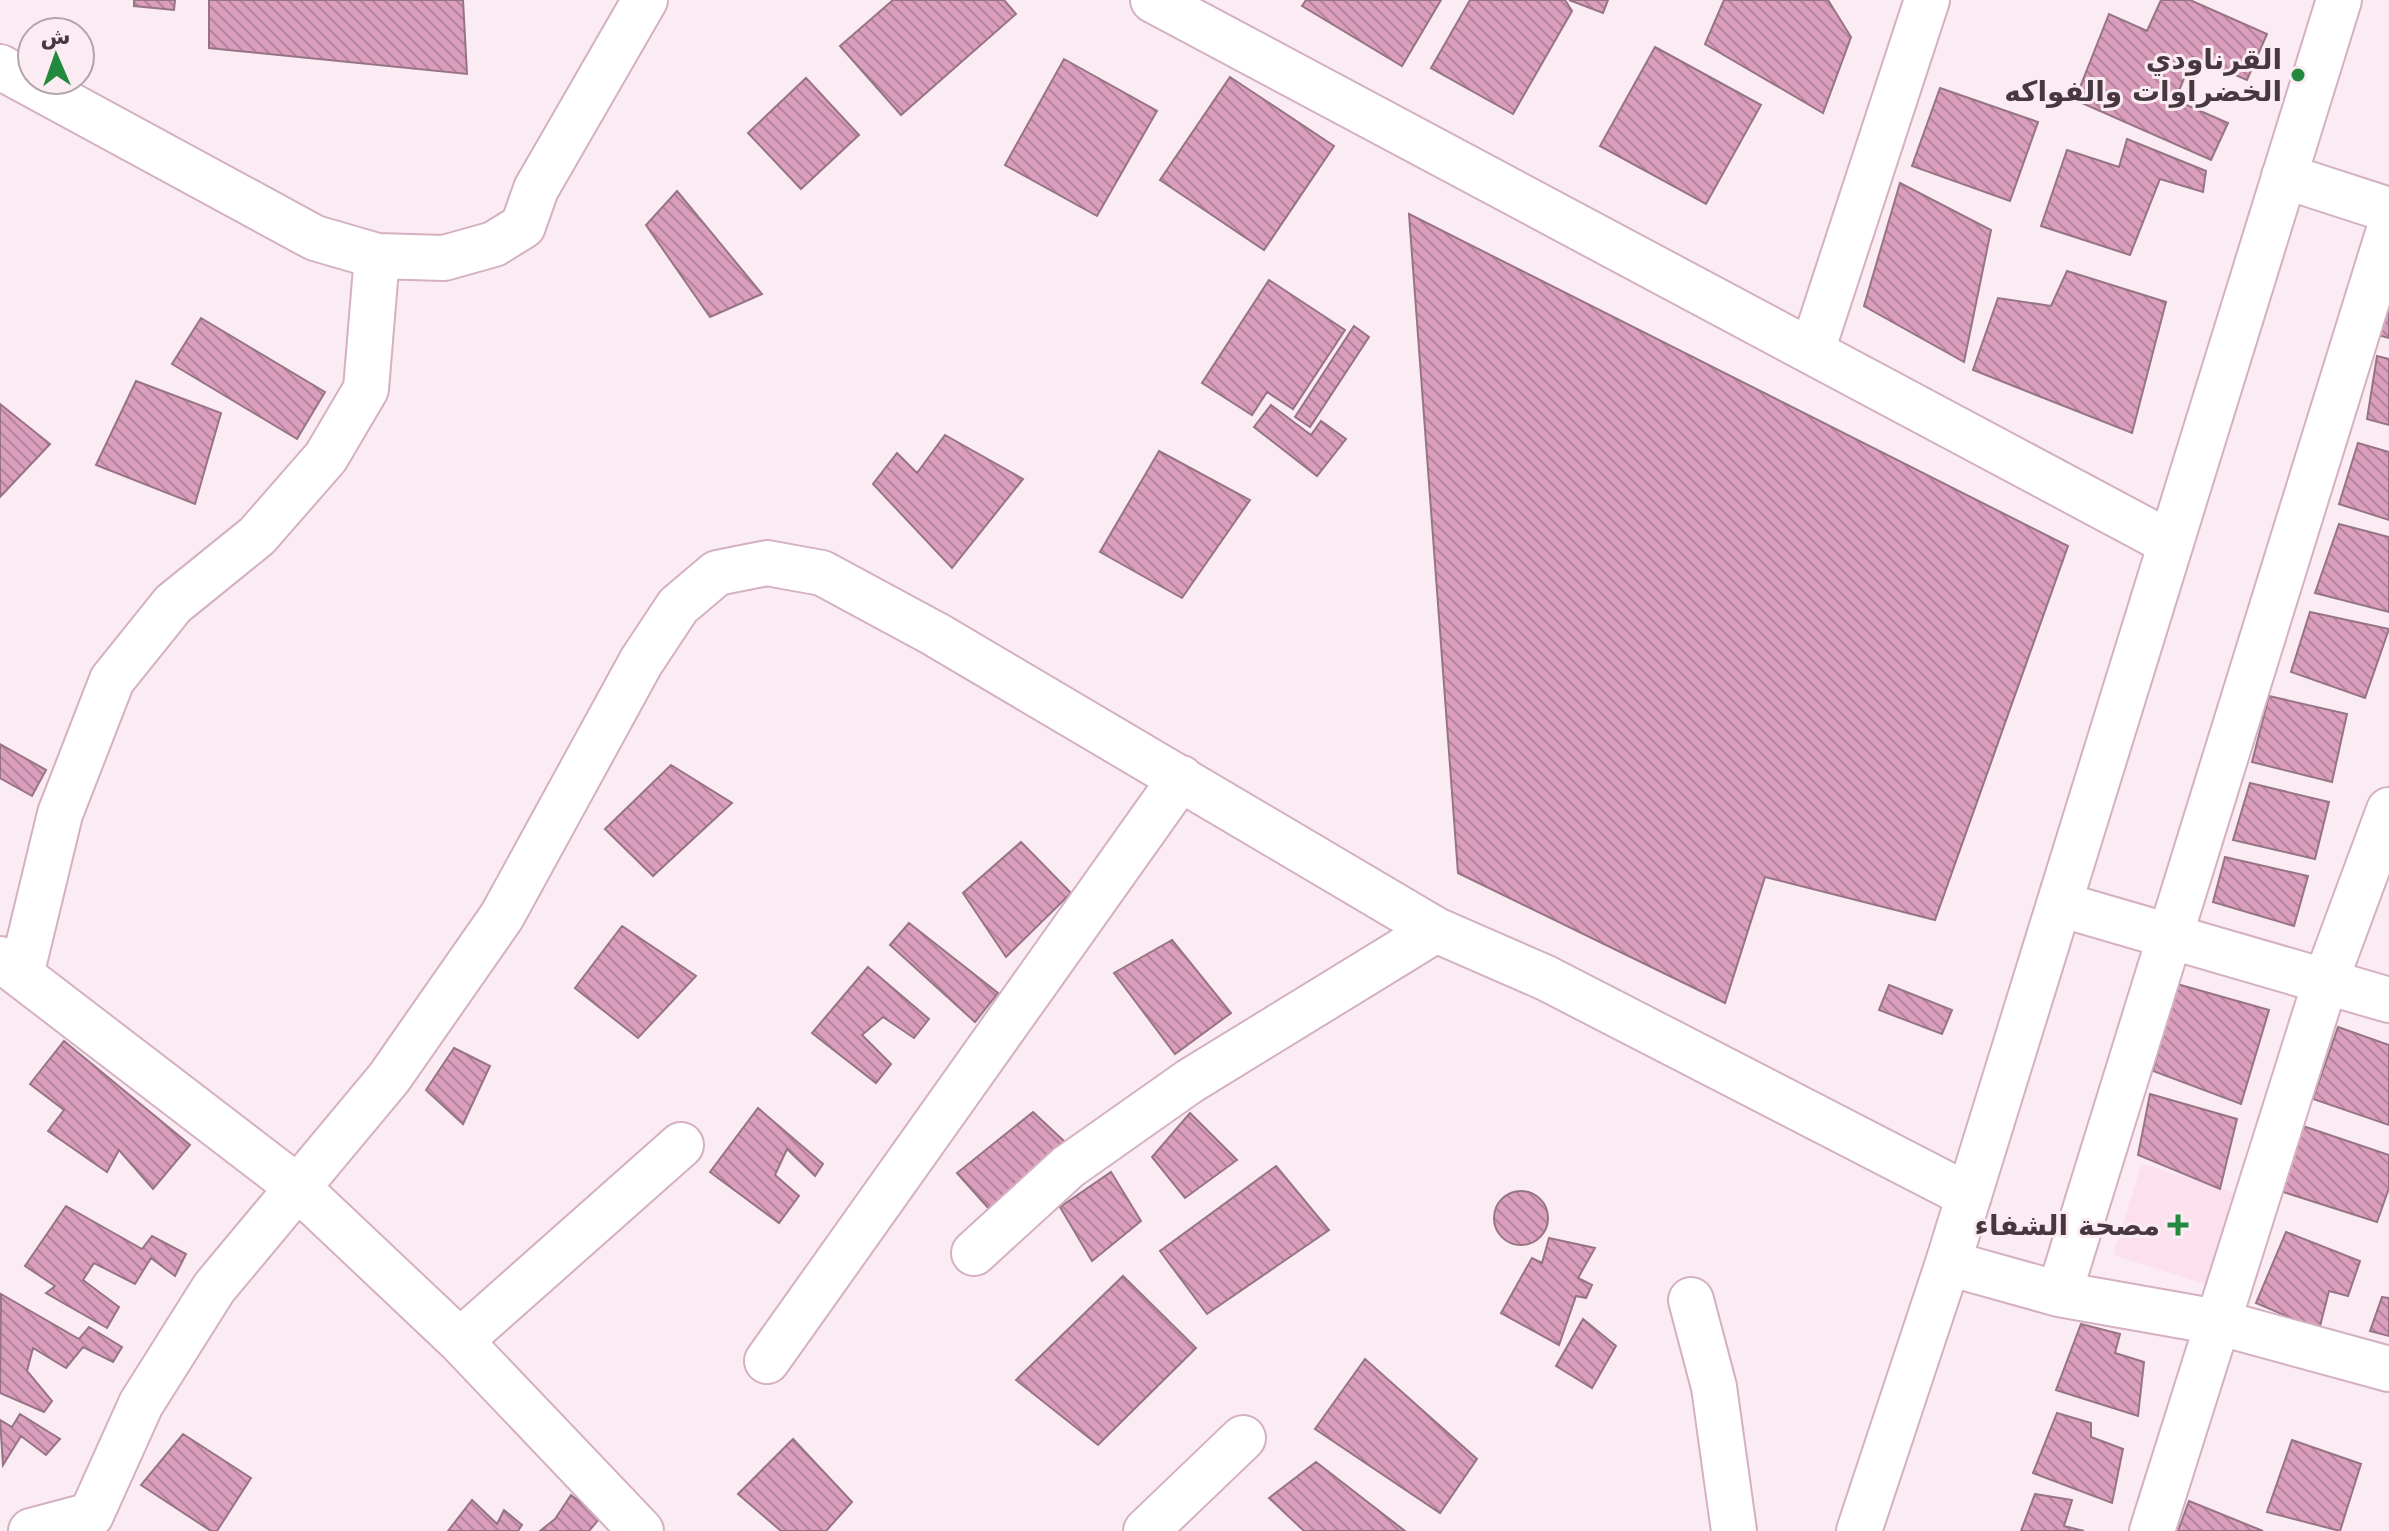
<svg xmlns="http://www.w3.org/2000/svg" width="2389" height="1531" viewBox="0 0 2389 1531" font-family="'DejaVu Sans','Noto Sans Arabic',sans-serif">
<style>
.built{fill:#fce0ed}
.building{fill:url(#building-back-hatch);stroke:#967485;stroke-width:2}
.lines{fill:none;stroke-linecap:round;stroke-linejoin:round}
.street-casing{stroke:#d4b0c2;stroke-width:48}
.street{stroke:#fff;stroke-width:44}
.poi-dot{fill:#23893e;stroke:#fbebf3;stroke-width:3}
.labels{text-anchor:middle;stroke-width:6;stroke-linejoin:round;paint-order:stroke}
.poi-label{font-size:28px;font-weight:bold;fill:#47383f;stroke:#fbebf3;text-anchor:end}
</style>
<defs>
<pattern id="building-back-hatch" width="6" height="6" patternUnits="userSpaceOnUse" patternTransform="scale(2)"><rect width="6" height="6" fill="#db9fbd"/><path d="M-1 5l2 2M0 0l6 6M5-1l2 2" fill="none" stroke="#b3839b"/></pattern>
</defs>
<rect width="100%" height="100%" fill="#fbebf3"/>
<path class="built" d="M2142 1164 2243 1195 2214 1287 2113 1255Z"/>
<path class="building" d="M134 0H175L174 10 134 6Z
M209 0H463L467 74 209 48Z
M893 0H1004L1016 14 901 115 840 46Z
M1306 0H1441L1402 66 1302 6Z
M1470 0H1565L1572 11 1513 114 1431 68Z
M1569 0H1608L1603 13Z
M1724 0H1828L1851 37 1823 113 1705 44Z
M2161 0H2190L2267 34 2247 80 2193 57 2175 100 2228 123 2211 160 2075 100 2109 14 2147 31Z
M1655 47 1761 105 1706 204 1600 146Z
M1064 59 1157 111 1097 216 1005 165Z
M1230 77 1334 146 1264 250 1160 180Z
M806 78 859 135 801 189 748 133Z
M1940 88 2038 122 2010 201 1912 166Z
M2127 139 2206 171 2203 192 2160 179 2130 255 2041 226 2067 150 2119 167Z
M1900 183 1991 230 1964 362 1864 306Z
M677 191 762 294 710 317 646 225Z
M1409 214 2068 546 1935 920 1765 877 1725 1003 1458 873Z
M2067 271 2166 302 2132 433 1973 370 1998 298 2051 306Z
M1269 280 1345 330 1293 409 1267 392 1252 415 1202 383Z
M2389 295V338L2374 334Z
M201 318 325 392 297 439 172 364Z
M1354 326 1369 337 1310 427 1295 417Z
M2377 356 2389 359V425L2367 419Z
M136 381 221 413 195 504 96 465Z
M0 404 50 444 0 497Z
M1271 405 1311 435 1321 421 1346 439 1317 476 1254 427Z
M945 435 1023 479 952 568 873 484 897 453 917 473Z
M2358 443 2389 452V520L2339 504Z
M1159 451 1250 500 1182 598 1100 552Z
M2339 524 2389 537V612L2315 593Z
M2310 612 2389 629 2365 698 2291 672Z
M2269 696 2347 714 2332 782 2252 762Z
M0 744 46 770 32 796 0 778Z
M671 765 732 803 653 876 605 829Z
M2250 783 2329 802 2315 859 2233 840Z
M1021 842 1071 893 1006 957 963 893Z
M2225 857 2308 876 2294 926 2213 902Z
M909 923 998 993 975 1022 890 945Z
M622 926 696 976 638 1038 575 988Z
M1172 940 1231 1013 1175 1054 1114 973Z
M868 967 929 1019 914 1038 883 1017 862 1035 891 1064 876 1083 812 1033Z
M2177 984 2269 1010 2241 1104 2153 1071Z
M1889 985 1952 1010 1942 1034 1879 1010Z
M2338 1027 2389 1045V1125L2313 1099Z
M64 1041 190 1145 153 1189 119 1150 107 1172 48 1131 64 1110 30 1084Z
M454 1048 490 1066 463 1124 426 1090Z
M2150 1094 2237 1119 2220 1189 2138 1155Z
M758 1108 823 1164 815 1176 787 1149 775 1175 799 1196 779 1223 710 1172Z
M1033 1112 1065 1142 990 1210 957 1173Z
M1190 1113 1237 1160 1185 1198 1152 1157Z
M2303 1126 2389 1155V1188L2377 1222 2277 1190Z
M1276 1166 1329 1230 1207 1314 1160 1251Z
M1111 1172 1141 1221 1092 1261 1060 1207Z
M1494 1218a27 27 0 1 1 54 0a27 27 0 1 1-54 0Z
M66 1206 142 1249 152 1236 186 1254 175 1276 151 1258 135 1284 94 1263 83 1280 119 1307 107 1328 46 1293 55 1286 25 1266Z
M2286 1232 2360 1261 2348 1296 2329 1291 2319 1330 2256 1303Z
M1549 1238 1595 1248 1578 1278 1592 1285 1586 1298 1576 1296 1559 1345 1501 1313 1532 1258 1542 1263Z
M1123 1276 1196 1348 1098 1445 1016 1380Z
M1 1294 79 1339 89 1327 122 1347 113 1362 83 1347 66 1368 33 1348 27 1371 52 1401 44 1412 0 1393Z
M2382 1297 2389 1298V1336L2370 1331Z
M1583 1319 1616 1346 1592 1388 1556 1366Z
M2081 1324 2120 1334 2115 1353 2144 1362 2138 1416 2056 1390Z
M1365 1359 1477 1459 1440 1513 1315 1429Z
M2057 1413 2091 1423V1437L2123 1449 2112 1503 2033 1473Z
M20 1414 60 1439 46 1455 21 1436 3 1465 0 1420 12 1427Z
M183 1434 251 1478 217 1531H211L141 1485Z
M793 1439 852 1502 826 1531H781L738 1494Z
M2292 1440 2361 1464 2340 1531 2267 1512Z
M1316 1462 1405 1531H1304L1269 1498Z
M2035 1494 2072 1500 2064 1526 2084 1531H2021Z
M571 1495 600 1518 589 1531H540L555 1519Z
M472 1500 497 1524 504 1510 522 1525 518 1531H448Z
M2189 1501 2263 1531H2178Z"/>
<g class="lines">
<g class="street-casing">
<path id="street" d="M1153 0 2170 543
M0 67 315 238 377 256 444 258 494 244 523 226 536 189 645 0
M2284 176 2389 210
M1812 351 1927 0
M2059 904 2389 1000
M0 959 296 1186 460 1341 641 1531
M21 975 60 814 112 680 173 604 257 536 326 457 366 389 377 256
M974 1253 1068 1167 1190 1081 1436 930
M1948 1263 2059 1294 2217 1322 2389 1369
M2059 1294 2389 230
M1691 1300 1714 1387 1734 1531
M460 1341 681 1145
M767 1361 1181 778
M31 1531 91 1515 141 1404 214 1288 389 1078 502 916 641 662 678 606 717 573 767 563 822 573 935 634 1436 930 1546 978 1969 1196
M1146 1531 1243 1438
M1859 1531 1948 1263 2339 0
M2152 1531 2326 980 2389 810"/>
</g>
<use href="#street" class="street"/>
</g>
<g class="poi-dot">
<circle cx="2298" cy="75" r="8"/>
<path d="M2174 1213h8v8h8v8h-8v8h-8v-8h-8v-8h8z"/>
</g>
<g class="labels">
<g class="poi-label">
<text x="2282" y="69">القرناودي<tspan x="2282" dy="32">الخضراوات والفواكه</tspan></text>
<text x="2160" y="1235">مصحة الشفاء</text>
</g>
</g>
<g transform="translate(56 56) rotate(358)"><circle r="38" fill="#fbebf3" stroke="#b3a3ab" stroke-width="2"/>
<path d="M0-6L14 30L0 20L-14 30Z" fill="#23893e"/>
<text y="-12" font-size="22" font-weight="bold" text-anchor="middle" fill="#47383f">ش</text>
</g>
</svg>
